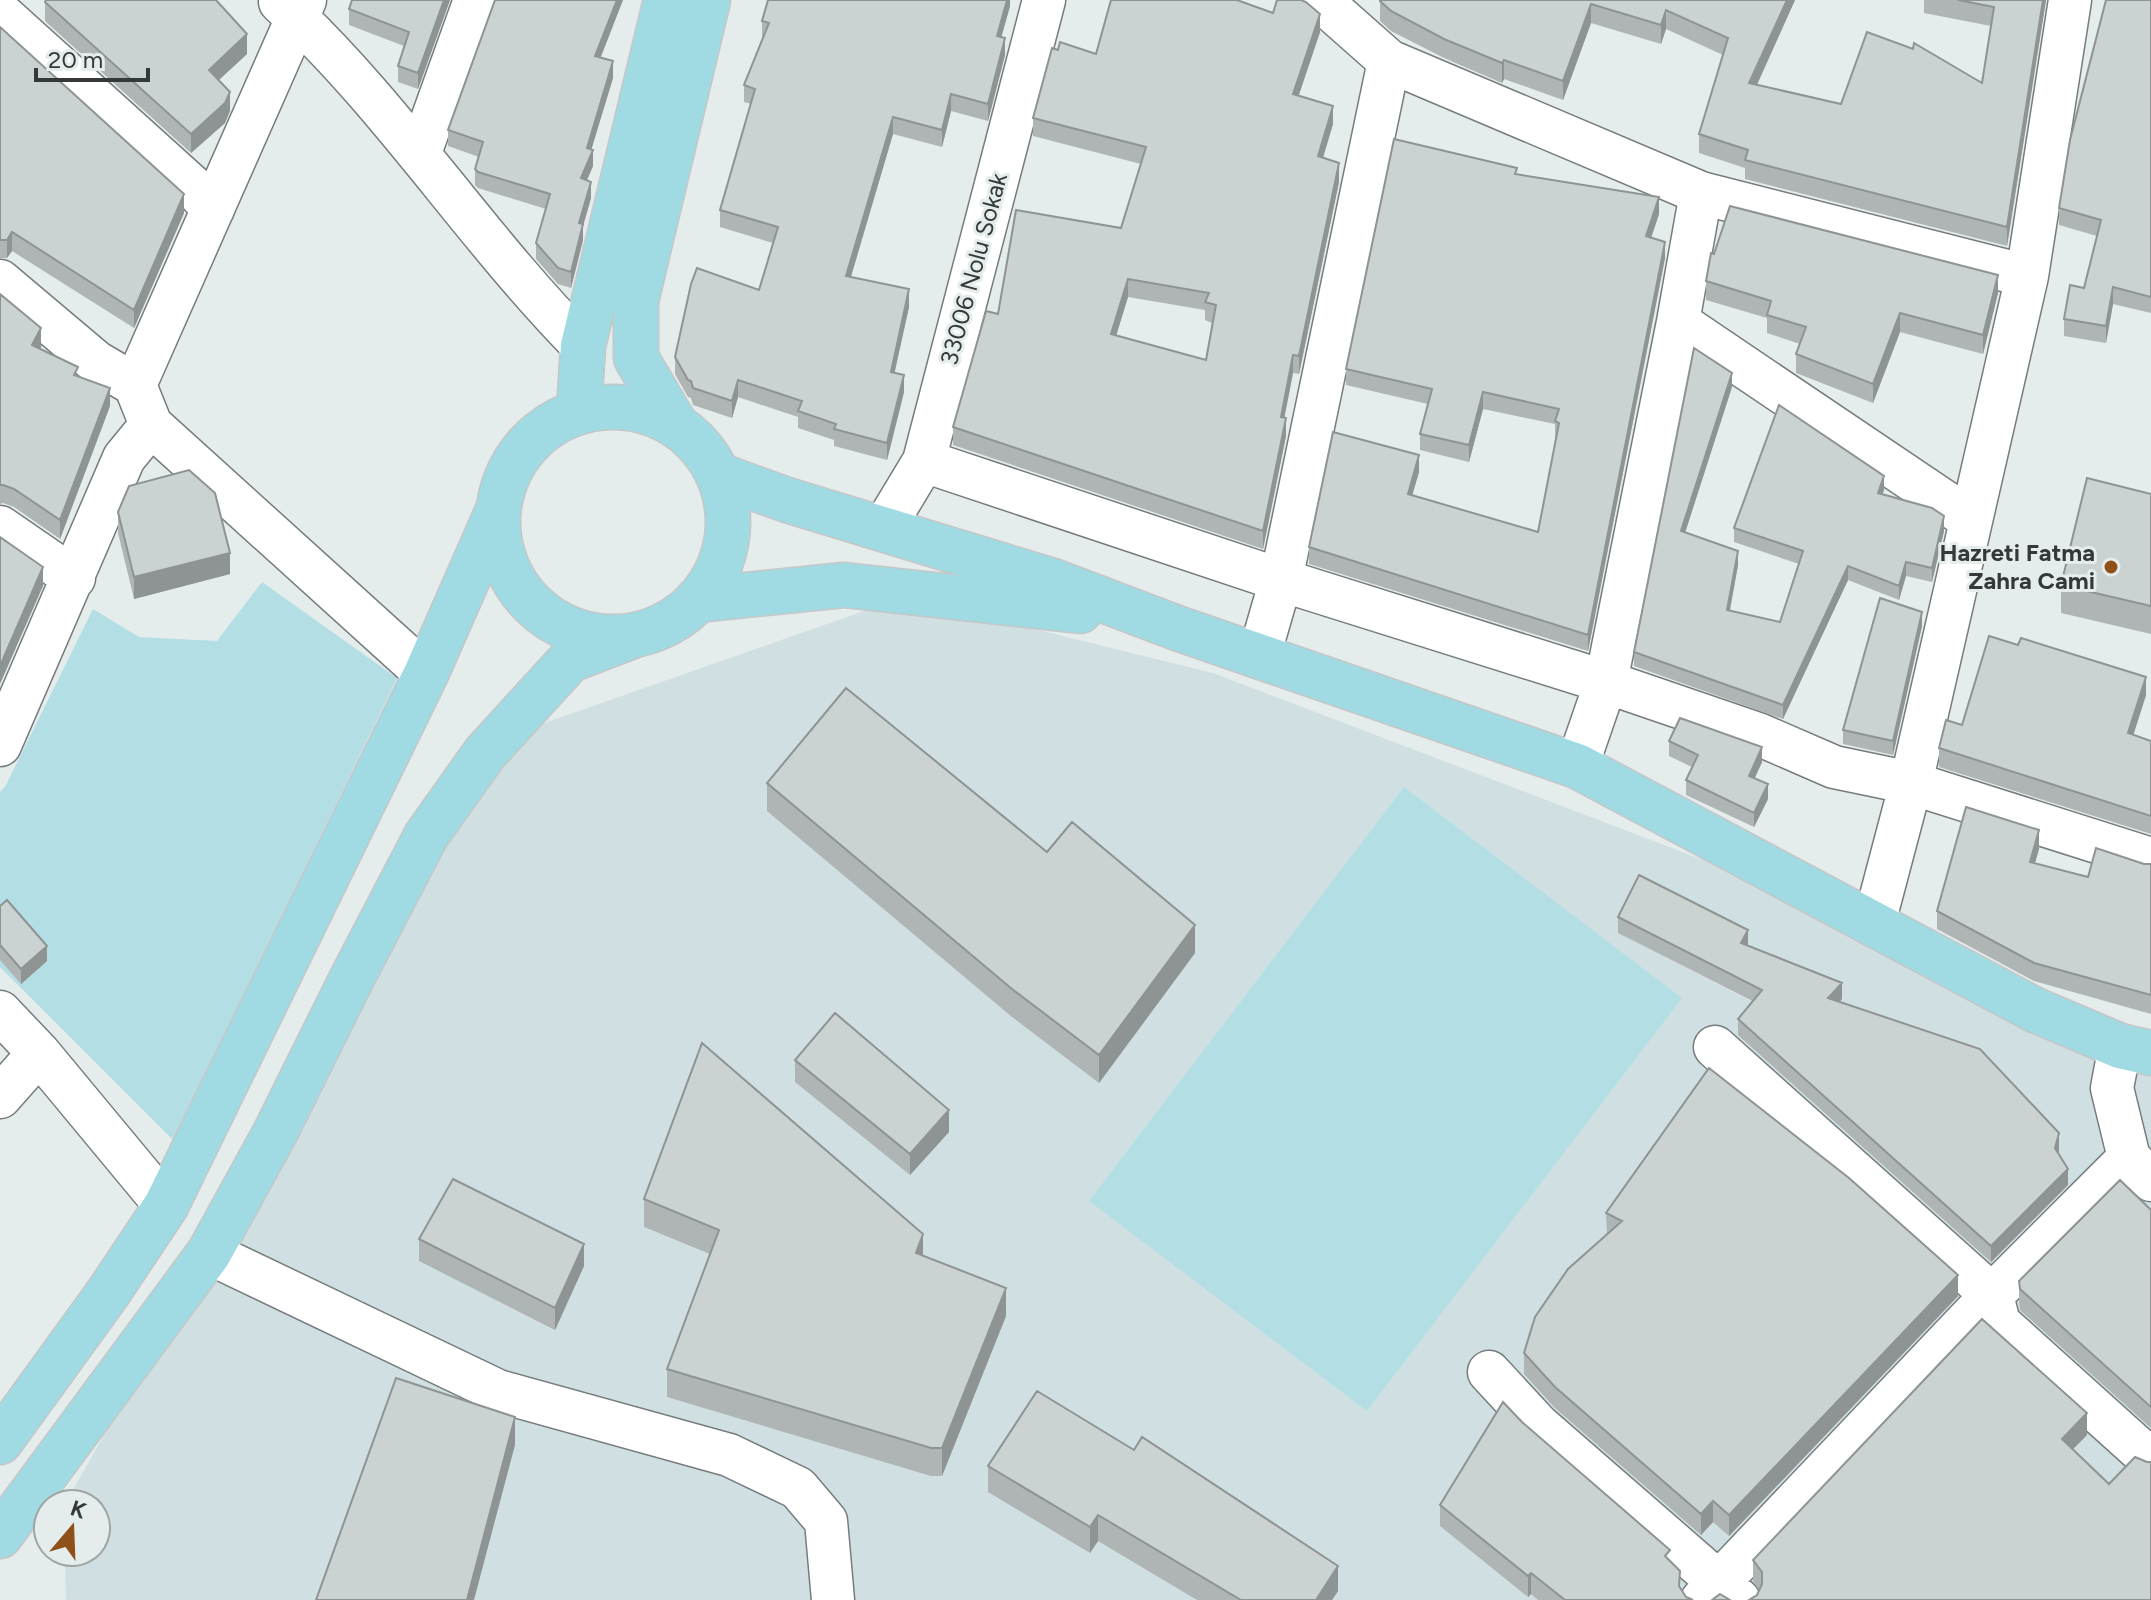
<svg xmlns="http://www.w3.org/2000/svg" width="2151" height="1600" viewBox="0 0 2151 1600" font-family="Figtree,sans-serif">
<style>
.built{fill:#d0e0e2}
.green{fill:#b3dfe4}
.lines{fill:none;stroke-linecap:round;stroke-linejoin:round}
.minor-casing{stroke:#767c7d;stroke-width:45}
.major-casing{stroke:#c6c7c7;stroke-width:47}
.minor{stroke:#fff;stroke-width:42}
.major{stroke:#a0dae2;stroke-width:44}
.wall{fill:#afb5b5;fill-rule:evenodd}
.shaded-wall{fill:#8e9393}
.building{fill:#cbd2d2;stroke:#8e9393;stroke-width:2;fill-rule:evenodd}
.poi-dot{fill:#90501a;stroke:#e5ecec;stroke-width:3}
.labels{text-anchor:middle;stroke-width:6;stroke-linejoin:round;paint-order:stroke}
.street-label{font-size:24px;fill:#353838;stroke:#e5ecec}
.poi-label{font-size:24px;font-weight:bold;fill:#353838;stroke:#e5ecec;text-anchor:end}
</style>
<rect width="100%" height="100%" fill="#e5ecec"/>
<path class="built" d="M904 597 1213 673 1887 930 2151 1040V1600H66L65 1552H96V1504H65L496 740Z"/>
<path class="green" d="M262 582 397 678 174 1141 0 967V792L6 785 93 609 139 637 217 641Z
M1404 787 1682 998 1367 1411 1089 1201Z"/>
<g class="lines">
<g class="minor-casing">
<path id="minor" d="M305 0 135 385 151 425 426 674
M1320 0 1389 61 1701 193 2027 276
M280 2C393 106 476 238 583 346
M0 13 195 189 213 209
M420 153 475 0
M0 281 96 362 135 385
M1678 322 1970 519
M924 461 1281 580 1606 682 1758 734 1834 767 1911 783 2151 859
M0 527 74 578
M883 529 924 461 1044 0
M1259 656 1281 580 1389 61
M0 745 124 458 151 425
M1577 766 1606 682 1678 322 1701 193
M1874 923 1911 783 2027 276 2070 0
M0 1012 39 1053 166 1206
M2120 1046 2112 1088 2129 1158 2151 1180
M1715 1047 1992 1295 1999 1323 2151 1460
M0 1097 39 1053
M209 1253 498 1391 729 1455 798 1488 826 1521 833 1600
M1489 1372 1538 1425 1739 1600
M1702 1600 1992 1295 2129 1158"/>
</g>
<g class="major-casing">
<path id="major" d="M498 522a115 115 0 1 1 230 0a115 115 0 1 1-230 0Z
M579 411 583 346 666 0
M675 424 636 358V301L708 0
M718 475 787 500 1053 581 1177 628 1577 766 2035 1010 2120 1046 2151 1053
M697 600 844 585 1080 611
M0 1442 108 1293 166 1206 426 674 498 510
M0 1536 209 1253 275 1133 351 980 426 836 485 753 570 660 635 635"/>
</g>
<use href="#minor" class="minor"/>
<use href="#major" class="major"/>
</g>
<path class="wall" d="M352 0H450L418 89 398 82V66L404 46 349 25V9Z
M623 0 600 58 613 78 591 149 593 166 587 180 591 198 583 226V240L571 288 558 284 536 259V243L546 209 478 188 475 185V169L479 157 448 146V130Z
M1010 0V6L1001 37 1005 55 988 121 951 111 942 147 893 134 851 277 909 307 894 373 904 392 887 460 834 446V440L798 428V417L738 397 732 418 693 405 691 398 688 397 675 374V357L759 290 773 243 720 227V210L751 104 744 102V85L762 38V21Z
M1380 0H1795L1757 85 1841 104 1982 83 1991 26 1924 13V0H2046L2007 246 1745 179V168L1699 153V134L1723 55 1666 29 1661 44 1591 23 1563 100 1504 79 1502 83 1444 58 1391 31 1380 21Z
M2151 0V313L2113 304 2106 343 2064 336V319L2084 288 2097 236 2059 225V208Z
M45 2 247 54 219 80 230 111 225 123 191 153 45 21Z
M0 27 184 213 134 328 12 251 7 258H0Z
M1320 32 1299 95 1333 124 1323 158 1339 182 1299 374 1293 373 1284 418 1286 436 1263 549 953 445V427L998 314 1121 228 1141 164 1033 136V118L1058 50 1096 54ZM1128 297 1205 310V320L1212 323 1206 360 1116 336Z
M1517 174 1659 214 1651 238 1665 258 1588 651 1309 564V547L1419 472 1412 495 1538 532 1556 438H1555V424L1483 409 1469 462 1420 450V434L1428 404 1346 385V369Z
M1706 281 1998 293 1983 354 1900 332 1873 403 1796 373V354L1800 344 1767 333V318L1706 300Z
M0 294 41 347 40 349 78 376 110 406 60 539 14 507 3 503 0 504Z
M1732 387 1685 533 1738 565 1730 611 1780 622 1799 564 1734 542V528L1884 490 1882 494 1944 531 1932 582 1906 576 1899 600 1848 580 1783 719 1634 666V652Z
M2151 494V634L2061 613V585Z
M118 512 230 574 134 599 118 533Z
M1922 626 1893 755 1843 744V730Z
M2146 695 2133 735 2151 741V834L1939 767V748L1962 725Z
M1669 741 1762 762 1755 778 1768 799 1754 827 1686 795V780L1692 767 1669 756Z
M767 783 1047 852 1195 953 1099 1083 1012 1017 767 811Z
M2039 849 2035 863 2088 877 2144 864H2151V1014L2034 981 1937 929V911Z
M0 906 47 961 21 984 0 960Z
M1618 917 1748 945 1842 999 1839 1002 2059 1150 2058 1154 2068 1185 1991 1262 1738 1035V1019L1753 1001 1618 933Z
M795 1060 949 1132 910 1175 795 1082Z
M644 1199 923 1256 1006 1316 942 1476H931L667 1397V1369L710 1254 644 1227Z
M2151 1210V1428L2020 1310 2019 1302V1281Z
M1606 1213 1958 1296 1729 1536 1713 1522 1701 1535 1555 1408 1524 1374V1353L1607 1235Z
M419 1239 584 1266 555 1330 419 1261Z
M1522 1422 1670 1561 1680 1587 1686 1597 1693 1600H1538L1531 1594 1528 1597 1440 1526V1505Z
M2087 1435 2073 1449 2109 1484 2147 1462 2151 1600 1757 1595 1759 1590 1753 1581V1560Z
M988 1466 1338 1591 1332 1600H1197L1098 1541 1090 1553 988 1492Z"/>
<path class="shaded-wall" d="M444 0H450L418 89V73Z
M617 0H623L595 72V56Z
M1007 0H1010V6L997 53V36Z
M1787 0H1795L1749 102V83Z
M2043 0H2046L2007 246V227Z
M1591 4V23L1563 100V81Z
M1666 10V29L1661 44V25Z
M1320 14V32L1293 112V94Z
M247 34V54L209 89V70Z
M1005 38V55L988 121V104Z
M1504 60V79L1502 83V63Z
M613 61V78L587 164V148Z
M230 92V111L225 123 191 153V134Z
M951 94V111L942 147V130Z
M1333 106V124L1318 174V156Z
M893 117V134L846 293V276Z
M593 150V166L581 194V178Z
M1339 163V182L1299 374V356Z
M591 182V198L583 226V240L571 288V272L579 223Z
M184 194V213L134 328V310Z
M1659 197V214L1646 253V236Z
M12 232V251L7 258V240Z
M1665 242V258L1588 651V635Z
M1998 275V293L1983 354V335Z
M1128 279V297L1111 352V334Z
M2113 287V304L2106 343V326Z
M909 289V307L891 389V372Z
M1900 313V332L1873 403V384Z
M41 328V347L32 364V345Z
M1293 355V373L1281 435V417Z
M1732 373V387L1681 545V531Z
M904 375V392L887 460V443Z
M738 380V397L732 418V401Z
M110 388V406L60 539V520Z
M1483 392V409L1469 462V445Z
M1286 418V436L1263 549V531Z
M1419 455V472L1408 510V494Z
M1884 476V490L1878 507V493Z
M1944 516V531L1932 582V568Z
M1738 551V565L1727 624V610Z
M230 553V574L134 599V577Z
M1906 562V576L1899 600V586Z
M1848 566V580L1783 719V705Z
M43 567V586L0 684V666Z
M1922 612V626L1893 755V741Z
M2146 677V695L2128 752V733Z
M1762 747V762L1749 790V776Z
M1768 784V799L1754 827V813Z
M2039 830V849L2030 880V862Z
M1195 925V953L1099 1083V1055Z
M1748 930V946L1741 943Z
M47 946V961L21 984V969Z
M1842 983V999L1828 1014V998Z
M949 1110V1132L910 1175V1154Z
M2059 1133V1150L2055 1164V1148Z
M2068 1169V1185L1991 1262V1246Z
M923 1234V1262L916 1253Z
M584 1244V1266L555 1330V1308Z
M1958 1275V1296L1729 1536V1515Z
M1006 1288V1316L942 1476V1448Z
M2087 1413V1435L2062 1460V1439Z
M515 1417V1445L474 1600H467Z
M1713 1501V1522L1701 1535V1514Z
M1098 1515V1541L1090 1553V1527Z
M1338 1566V1591L1332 1600H1316Z
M1531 1573V1594L1528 1597V1576Z"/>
<path class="building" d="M46 0H216L247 34 209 70 230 92 225 103 191 134 45 2Z
M352 0H444L418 73 398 66 409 32 349 9Z
M495 0H617L595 56 613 61 587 148 593 150 581 178 591 182 579 223 583 224 571 272 558 268 536 243 550 194 478 172 475 169 483 142 448 130Z
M768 0H1007L997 36 1005 38 988 104 951 94 942 130 893 117 846 276 909 289 891 372 904 375 887 443 834 429 836 424 798 411 802 401 738 380 732 401 693 388 691 381 688 380 675 357 691 284 697 268 759 290 778 227 720 210 755 89 744 85 769 23 762 21Z
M1111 0H1237L1273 13 1277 0H1301L1306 2 1320 14 1293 94 1333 106 1318 156 1339 163 1299 356 1293 355 1281 417 1286 418 1263 531 953 427 986 311 998 314 1016 210 1121 228 1146 147 1033 118 1052 48 1058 50 1060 42 1096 54ZM1128 279 1209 293 1205 302 1216 305 1206 360 1111 334Z
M1380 0H1787L1749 83 1841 104 1867 32 1913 49 1914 43 1982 83 1994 7 1958 0H2043L2007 227 1745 160 1748 150 1699 134 1728 38 1666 10 1661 25 1591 4 1563 81 1504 60 1502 63 1444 39 1391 11 1380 1Z
M2106 0H2151V297L2113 287 2106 326 2064 319 2070 285 2084 288 2101 220 2059 208 2070 140Z
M0 27 184 194 134 310 12 232 7 240H0Z
M1394 139 1517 168 1515 174 1659 197 1646 236 1665 242 1588 635 1309 547 1333 432 1419 455 1408 494 1538 532 1559 423 1555 421 1559 409 1483 392 1469 445 1420 434 1432 389 1346 369Z
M1730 206 1998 275 1983 335 1900 313 1873 384 1796 354 1806 327 1767 315 1771 301 1706 281 1711 253 1714 254Z
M0 294 41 328 32 345 78 367 74 375 110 388 60 520 14 489 3 485H0Z
M1694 348 1732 373 1681 531 1738 551 1727 610 1780 622 1803 551 1734 528 1779 405 1884 476 1878 493 1932 508 1944 516 1932 568 1906 562 1899 586 1848 566 1783 705 1634 652Z
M189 470 215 493 230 553 134 577 118 512 129 486Z
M2087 478 2151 494V606L2061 585Z
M0 537 43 567 0 666Z
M1880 598 1922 612 1893 741 1843 730Z
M1989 636 2018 645 2021 638 2146 677 2128 733 2151 741V816L1939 748 1946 720 1962 725Z
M846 688 1047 852 1072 822 1195 925 1099 1055 1012 989 767 783Z
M1680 718 1762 747 1749 776 1768 784 1754 813 1686 780 1698 755 1669 741Z
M1966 807 2039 830 2030 862 2088 877 2096 848 2144 864H2151V995L2034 963 1937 911Z
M1639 875 1748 930 1741 943 1842 983 1828 998 1980 1049 2059 1133 2055 1148 2068 1169 1991 1246 1738 1019 1762 990 1618 917Z
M7 900 47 946 21 969 0 945V906Z
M835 1013 949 1110 910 1154 795 1060Z
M702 1043 923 1234 916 1253 1006 1288 942 1448H931L667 1369 719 1230 644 1199Z
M1709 1068 1849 1178 1958 1275 1729 1515 1713 1501 1701 1514 1555 1387 1524 1353 1535 1317 1568 1269 1622 1221 1606 1213Z
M453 1179 584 1244 555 1308 419 1239Z
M2120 1180 2151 1210V1407L2020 1289 2019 1281Z
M1982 1319 2087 1413 2062 1439 2109 1484 2135 1457 2147 1462H2151V1600H1749L1757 1595 1762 1584V1572L1753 1560Z
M396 1378 515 1417 467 1600H316Z
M1037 1391 1134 1450 1142 1437 1338 1566 1316 1600H1241L1098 1515 1090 1527 988 1466Z
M1503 1402 1522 1422 1670 1550 1665 1556 1680 1571 1679 1586 1686 1597 1693 1600H1565L1531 1573 1528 1576 1440 1505Z
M1720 1594 1730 1600H1712Z"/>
<circle class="poi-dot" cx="2111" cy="567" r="8"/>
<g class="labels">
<g class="street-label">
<text transform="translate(974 269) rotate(-75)" y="8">33006 Nolu Sokak</text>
</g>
<g class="poi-label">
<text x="2095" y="561">Hazreti Fatma<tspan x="2095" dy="28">Zahra Cami</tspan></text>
</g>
</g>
<g transform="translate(72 1528) rotate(19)"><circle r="38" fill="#e5ecec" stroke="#9fa4a4" stroke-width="2"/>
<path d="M0-6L14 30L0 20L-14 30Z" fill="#90501a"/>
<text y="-12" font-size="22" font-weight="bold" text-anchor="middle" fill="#353838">K</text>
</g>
<path d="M36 68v12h112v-12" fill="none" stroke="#353838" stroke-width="4"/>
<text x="48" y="68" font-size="24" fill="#353838" stroke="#e5ecec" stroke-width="6" paint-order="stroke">20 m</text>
</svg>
